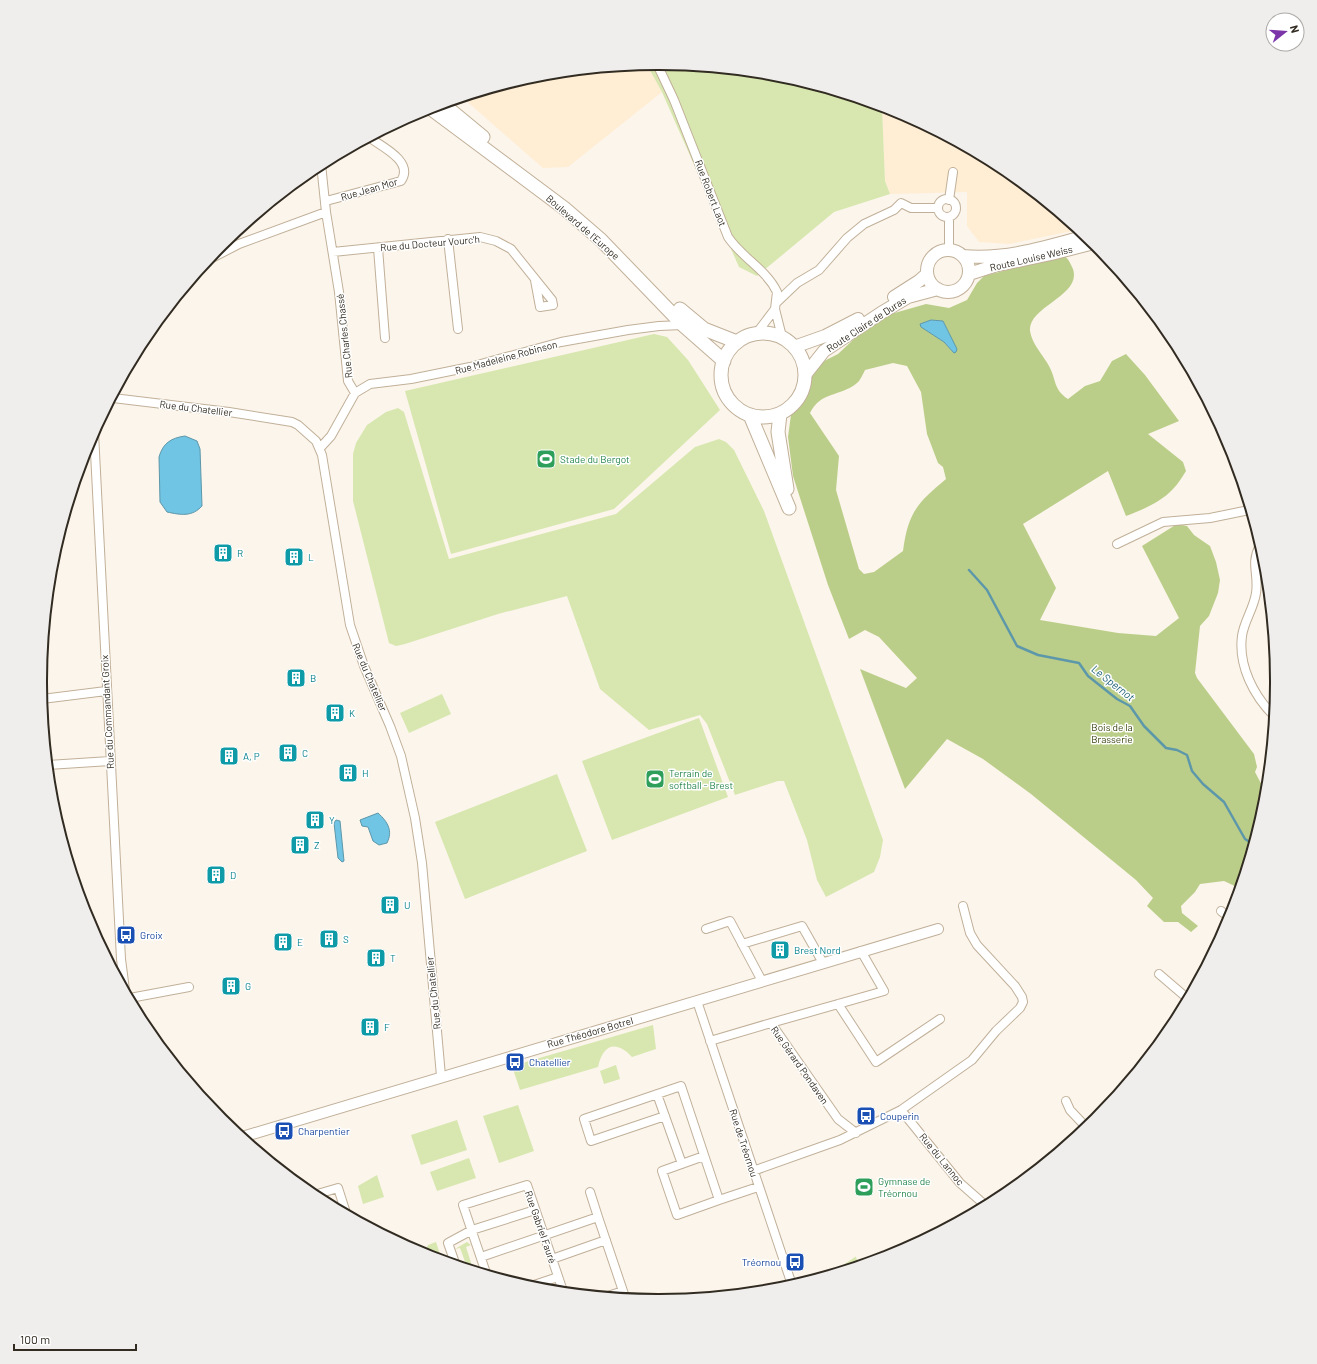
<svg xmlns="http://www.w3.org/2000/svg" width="1317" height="1364" viewBox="0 0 1317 1364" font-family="Barlow,sans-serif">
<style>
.built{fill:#ffedd4}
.green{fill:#d7e7af}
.forest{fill:#bbce89;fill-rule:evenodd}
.water{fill:#70c5e4;stroke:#5d97aa}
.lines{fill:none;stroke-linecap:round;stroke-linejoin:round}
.stream{stroke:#5d97aa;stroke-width:2.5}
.minor-casing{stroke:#c1b099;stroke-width:10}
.tertiary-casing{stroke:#c1b099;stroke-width:12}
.secondary-casing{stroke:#c1b099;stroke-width:14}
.primary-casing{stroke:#c1b099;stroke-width:15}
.minor{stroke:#fff;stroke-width:8}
.tertiary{stroke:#fff;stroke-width:10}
.secondary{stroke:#fff;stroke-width:12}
.primary{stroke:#fff;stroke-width:13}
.labels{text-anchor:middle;stroke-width:3;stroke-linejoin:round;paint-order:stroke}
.street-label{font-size:10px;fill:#312b21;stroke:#fff}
.leisure-label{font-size:10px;fill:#27864d;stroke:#fff;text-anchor:start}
.culture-label{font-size:10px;fill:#0d838f;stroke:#fff;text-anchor:start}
.park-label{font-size:10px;fill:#37420e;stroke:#fff}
.transit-label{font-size:10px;fill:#164399;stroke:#fff;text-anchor:start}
.water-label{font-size:11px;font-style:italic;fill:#1c5f75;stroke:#fff}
.rim{fill:none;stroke:#312b21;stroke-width:2}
</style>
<rect width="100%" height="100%" fill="#fcf5eb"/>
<path class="built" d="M647 65 662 92 568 167 543 168 463 98 538 75Z
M882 107 895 111 1002 168 1077 230 1009 244 979 242 967 226V192L890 194 885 181Z"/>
<path class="green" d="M659 64 779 75 882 107 885 181 890 194 834 212 757 276 739 267 662 92 647 65Z
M654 334 667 337 688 360 720 410 614 509 451 554 405 391Z
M398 408 404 412 449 559 616 514 695 447 719 439 726 442 734 450 764 511 883 840 880 857 874 872 826 897 817 880 807 840 784 781H778L735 795 707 724 700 715 649 730 600 689 567 596 498 614 405 644 396 646 389 643 353 501V454L356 443 367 425 386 412Z
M442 694 451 714 409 733 400 713Z
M699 718 728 797 612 840 582 761Z
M557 774 587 851 465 899 435 822Z
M653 1025 656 1049 632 1057C616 1040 603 1044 598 1067L520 1090 512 1066Z
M616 1065 620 1079 604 1084 600 1071Z
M518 1105 534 1151 499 1163 483 1116Z
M457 1120 467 1150 421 1165 411 1135Z
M469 1158 476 1178 437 1191 430 1172Z
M377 1175 384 1197 363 1204 358 1186Z
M436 1242 442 1260 424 1254 428 1245Z
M467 1242 471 1245 466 1247 473 1269 467 1267 460 1248 455 1249Z
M855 1256 860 1264 833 1272 855 1257Z"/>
<path class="forest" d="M1063 255C1069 259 1070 263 1073 269 1082 296 1028 306 1030 331 1032 344 1043 355 1049 366 1057 381 1053 389 1068 399L1085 386 1100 381 1112 361 1126 354 1145 375 1179 421 1148 434 1183 462 1186 471C1182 477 1178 484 1173 489 1161 502 1142 510 1126 516L1108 471 1023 524 1056 588 1040 620 1118 633 1156 636 1179 618 1142 546 1177 524 1187 526 1194 535 1210 546 1216 562 1220 580 1218 593 1209 616 1200 626 1195 673 1197 678 1254 754 1257 767 1255 772 1266 793 1265 803 1239 888 1224 881 1200 884 1195 892 1181 906 1182 913 1198 926 1191 932 1178 922H1164L1147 906 1153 898 1136 880 1031 794 983 759 947 739 905 789 860 669 906 688 917 678 879 637 865 630 849 639 828 585 793 476 788 437 791 415 803 403 814 369 826 360 838 354 854 339 891 314 926 304 949 308 967 300 977 283 984 276ZM931 320 943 321 949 333 954 353 944 342 921 327 920 324ZM893 363 907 366 921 392 927 434 938 463 943 467 946 479C917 503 908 513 903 551L874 572 864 574 859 569 836 490 839 456 810 413C821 391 840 397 857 383 860 381 863 374 865 370Z"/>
<path class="water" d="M931 320 943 321 957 349 956 352 954 353 944 342 921 327 920 324Z
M185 436 197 441 200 449 202 506C192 517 181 515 167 512L160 502 159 457C163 443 171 438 185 436Z
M378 813C388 822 393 831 387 843L379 845 373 841 368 827 362 826 360 820Z
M336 820 340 821 344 861 342 862 338 858 334 823Z"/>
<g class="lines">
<path class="stream" d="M969 570 987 590 1017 646 1038 655 1079 663 1088 676 1117 699 1130 706 1144 726 1166 748 1177 750 1187 755 1192 771 1203 784 1224 802 1245 839 1253 844"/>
<g class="minor-casing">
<path id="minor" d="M657 64 674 100 728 237C742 258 766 269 777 292L775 309 756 334
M938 208a9 9 0 1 1 18 0a9 9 0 1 1-18 0Z
M949 200 953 172
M326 201 401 181C414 162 383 147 370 138
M949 217V250
M448 239 458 329
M378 248 385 338
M333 252 480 237 496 241 511 249 552 300 553 305 540 307 535 280
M210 259 239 244 326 212
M777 302 797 283 819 270 847 238 864 224 894 210 901 203 911 208H938
M775 309 782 337
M355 393 370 384 411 379 470 367 561 342 628 330 659 326 683 325
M113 398 229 412 292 422 298 425 316 441 322 455 350 625 364 666 390 726 401 756 415 818 422 863 441 1076
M94 433 121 959 125 990
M320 448 331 436 355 393 348 381 339 292 326 212 321 164
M1117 544 1163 522 1210 518 1249 510
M1260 545C1250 564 1259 574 1256 593 1254 608 1244 621 1242 636 1238 666 1254 696 1274 716
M42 699 106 691
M48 765 110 761
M1221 911 1230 918
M706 929 730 921 762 981
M742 944 802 926 823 963
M1159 974 1187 998
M130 998 189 987
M697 1001 792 1285
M838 1004 876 1062 940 1019
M771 1023 884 991 861 951
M710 1041 771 1023 838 1119 856 1133
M657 1094 682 1164
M1066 1101 1070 1110 1086 1127
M901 1110 960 1183 985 1205
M665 1116 591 1141 584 1119 681 1086 719 1200 758 1187
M704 1156 662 1171 677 1215 719 1200
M753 1171 840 1140 901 1110 972 1060 996 1031 1020 1008 1023 1002 1022 997 1015 986 977 945 970 933 963 906
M590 1192 598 1217
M314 1195 338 1188 346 1213
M481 1257 598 1217 625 1297
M552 1259 606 1240
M455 1263 448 1243 472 1230 535 1210
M486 1273 463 1205 527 1185 563 1291
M531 1286 558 1277
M608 1296 623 1291"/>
</g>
<g class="tertiary-casing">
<path id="tertiary" d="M242 1137 938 929"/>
</g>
<g class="secondary-casing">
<path id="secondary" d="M927 271a21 21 0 1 1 42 0a21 21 0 1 1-42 0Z
M963 256C1005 260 1046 247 1086 236
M969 274 994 266 1051 254 1094 243
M894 297 919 281 927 274
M794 347 825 336 858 319
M805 375 824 351 881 313 908 297 938 289"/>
</g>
<g class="primary-casing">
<path id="primary" d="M443 104 483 137
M430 108 564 208 601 240 683 325 724 361
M680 309 704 329 737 342
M721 375a42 42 0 1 1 84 0a42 42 0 1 1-84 0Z
M780 414 778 432 787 489
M750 415 789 508"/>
</g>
<use href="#minor" class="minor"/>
<use href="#tertiary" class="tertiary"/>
<use href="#secondary" class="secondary"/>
<use href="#primary" class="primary"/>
</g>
<defs>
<g id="stadium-square" transform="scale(1)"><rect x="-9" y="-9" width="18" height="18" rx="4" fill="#2e9e5b" stroke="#fff"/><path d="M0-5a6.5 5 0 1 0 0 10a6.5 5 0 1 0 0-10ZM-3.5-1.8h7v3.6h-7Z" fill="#fff"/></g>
<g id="building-square" transform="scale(1)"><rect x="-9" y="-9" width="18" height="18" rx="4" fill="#0f9aa8" stroke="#fff"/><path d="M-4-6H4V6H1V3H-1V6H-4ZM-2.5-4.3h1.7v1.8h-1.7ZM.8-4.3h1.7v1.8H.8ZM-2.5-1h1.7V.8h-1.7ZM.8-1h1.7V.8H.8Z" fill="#fff"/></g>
<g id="bus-square" transform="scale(1)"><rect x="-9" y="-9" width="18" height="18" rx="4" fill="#1a4fb4" stroke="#fff"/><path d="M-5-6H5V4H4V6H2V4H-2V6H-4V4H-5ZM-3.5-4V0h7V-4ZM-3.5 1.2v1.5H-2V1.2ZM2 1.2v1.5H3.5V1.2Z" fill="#fff"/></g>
</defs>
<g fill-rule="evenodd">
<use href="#stadium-square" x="546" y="459"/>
<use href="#building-square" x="223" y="553"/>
<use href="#building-square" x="294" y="557"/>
<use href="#building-square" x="296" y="678"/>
<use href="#building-square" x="335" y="713"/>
<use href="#building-square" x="288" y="753"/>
<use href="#building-square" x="229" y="756"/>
<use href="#building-square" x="348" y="773"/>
<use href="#stadium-square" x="655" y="779"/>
<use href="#building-square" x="315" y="820"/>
<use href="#building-square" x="300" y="845"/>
<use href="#building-square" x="216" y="875"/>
<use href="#building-square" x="390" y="905"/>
<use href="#bus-square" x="126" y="935"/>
<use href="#building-square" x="329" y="939"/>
<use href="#building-square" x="283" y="942"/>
<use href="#building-square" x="780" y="950"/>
<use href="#building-square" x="376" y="958"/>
<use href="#building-square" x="231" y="986"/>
<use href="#building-square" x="370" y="1027"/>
<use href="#bus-square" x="515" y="1062"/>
<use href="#bus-square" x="866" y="1116"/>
<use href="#bus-square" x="284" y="1131"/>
<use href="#stadium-square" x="864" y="1187"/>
<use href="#bus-square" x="795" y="1262"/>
</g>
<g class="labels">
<g class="street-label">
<text transform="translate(369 189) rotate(-16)" y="4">Rue Jean Mor</text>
<text transform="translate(711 193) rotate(69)" y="4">Rue Robert Laot</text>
<text transform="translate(583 227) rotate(41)" y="4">Boulevard de l'Europe</text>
<text transform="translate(430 243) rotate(-5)" y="4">Rue du Docteur Vourc'h</text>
<text transform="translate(1031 258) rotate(-13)" y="4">Route Louise Weiss</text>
<text transform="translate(866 324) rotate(-33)" y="4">Route Claire de Duras</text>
<text transform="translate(344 336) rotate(-96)" y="4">Rue Charles Chassé</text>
<text transform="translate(506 357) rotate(-15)" y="4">Rue Madeleine Robinson</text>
<text transform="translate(196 408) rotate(7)" y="4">Rue du Chatellier</text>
<text transform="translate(370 677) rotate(67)" y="4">Rue du Chatellier</text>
<text transform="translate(107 712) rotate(-93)" y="4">Rue du Commandant Groix</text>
<text transform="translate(433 993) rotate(-96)" y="4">Rue du Chatellier</text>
<text transform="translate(590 1032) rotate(-16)" y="4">Rue Théodore Botrel</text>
<text transform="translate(800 1065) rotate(55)" y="4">Rue Gérard Pondaven</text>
<text transform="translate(744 1143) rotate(72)" y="4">Rue de Tréornou</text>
<text transform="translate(942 1159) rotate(51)" y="4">Rue du Lannoc</text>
<text transform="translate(541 1227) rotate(71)" y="4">Rue Gabriel Fauré</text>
</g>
<g class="leisure-label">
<text x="560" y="463">Stade du Bergot</text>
<text x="669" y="777">Terrain de<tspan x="669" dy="12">softball - Brest</tspan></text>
<text x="878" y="1185">Gymnase de<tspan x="878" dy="12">Tréornou</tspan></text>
</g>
<g class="culture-label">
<text x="237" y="557">R</text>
<text x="308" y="561">L</text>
<text x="310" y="682">B</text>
<text x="349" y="717">K</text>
<text x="302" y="757">C</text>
<text x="243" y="760">A, P</text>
<text x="362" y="777">H</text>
<text x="329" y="824">Y</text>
<text x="314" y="849">Z</text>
<text x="230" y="879">D</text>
<text x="404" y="909">U</text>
<text x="343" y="943">S</text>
<text x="297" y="946">E</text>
<text x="794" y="954">Brest Nord</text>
<text x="390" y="962">T</text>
<text x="245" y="990">G</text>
<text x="384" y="1031">F</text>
</g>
<g class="park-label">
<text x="1112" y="731">Bois de la<tspan x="1112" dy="12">Brasserie</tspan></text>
</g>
<g class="transit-label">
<text x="140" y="939">Groix</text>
<text x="529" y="1066">Chatellier</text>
<text x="880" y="1120">Couperin</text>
<text x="298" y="1135">Charpentier</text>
<text x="781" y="1266" text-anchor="end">Tréornou</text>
</g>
<g class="water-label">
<text transform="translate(1113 683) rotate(38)" y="4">Le Spernot</text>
</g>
</g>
<path d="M0 0H1317V1364H0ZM658 70H659A611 611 0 0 1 1270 681V683A611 611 0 0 1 659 1294H658A611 611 0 0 1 47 683V681A611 611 0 0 1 658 70Z" fill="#efeeed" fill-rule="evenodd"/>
<path class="rim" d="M658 70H659A611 611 0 0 1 1270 681V683A611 611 0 0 1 659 1294H658A611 611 0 0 1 47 683V681A611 611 0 0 1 658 70Z"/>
<g transform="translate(1285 32) rotate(73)"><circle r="19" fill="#ffffff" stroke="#adaaa6"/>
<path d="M0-3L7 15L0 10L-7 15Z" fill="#7c35a8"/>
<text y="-6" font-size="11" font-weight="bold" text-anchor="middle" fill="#312b21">N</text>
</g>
<path d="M14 1344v6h122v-6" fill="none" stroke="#312b21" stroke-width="2"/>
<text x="20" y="1344" font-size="12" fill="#312b21" stroke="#ffffff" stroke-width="3" paint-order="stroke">100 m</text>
</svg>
